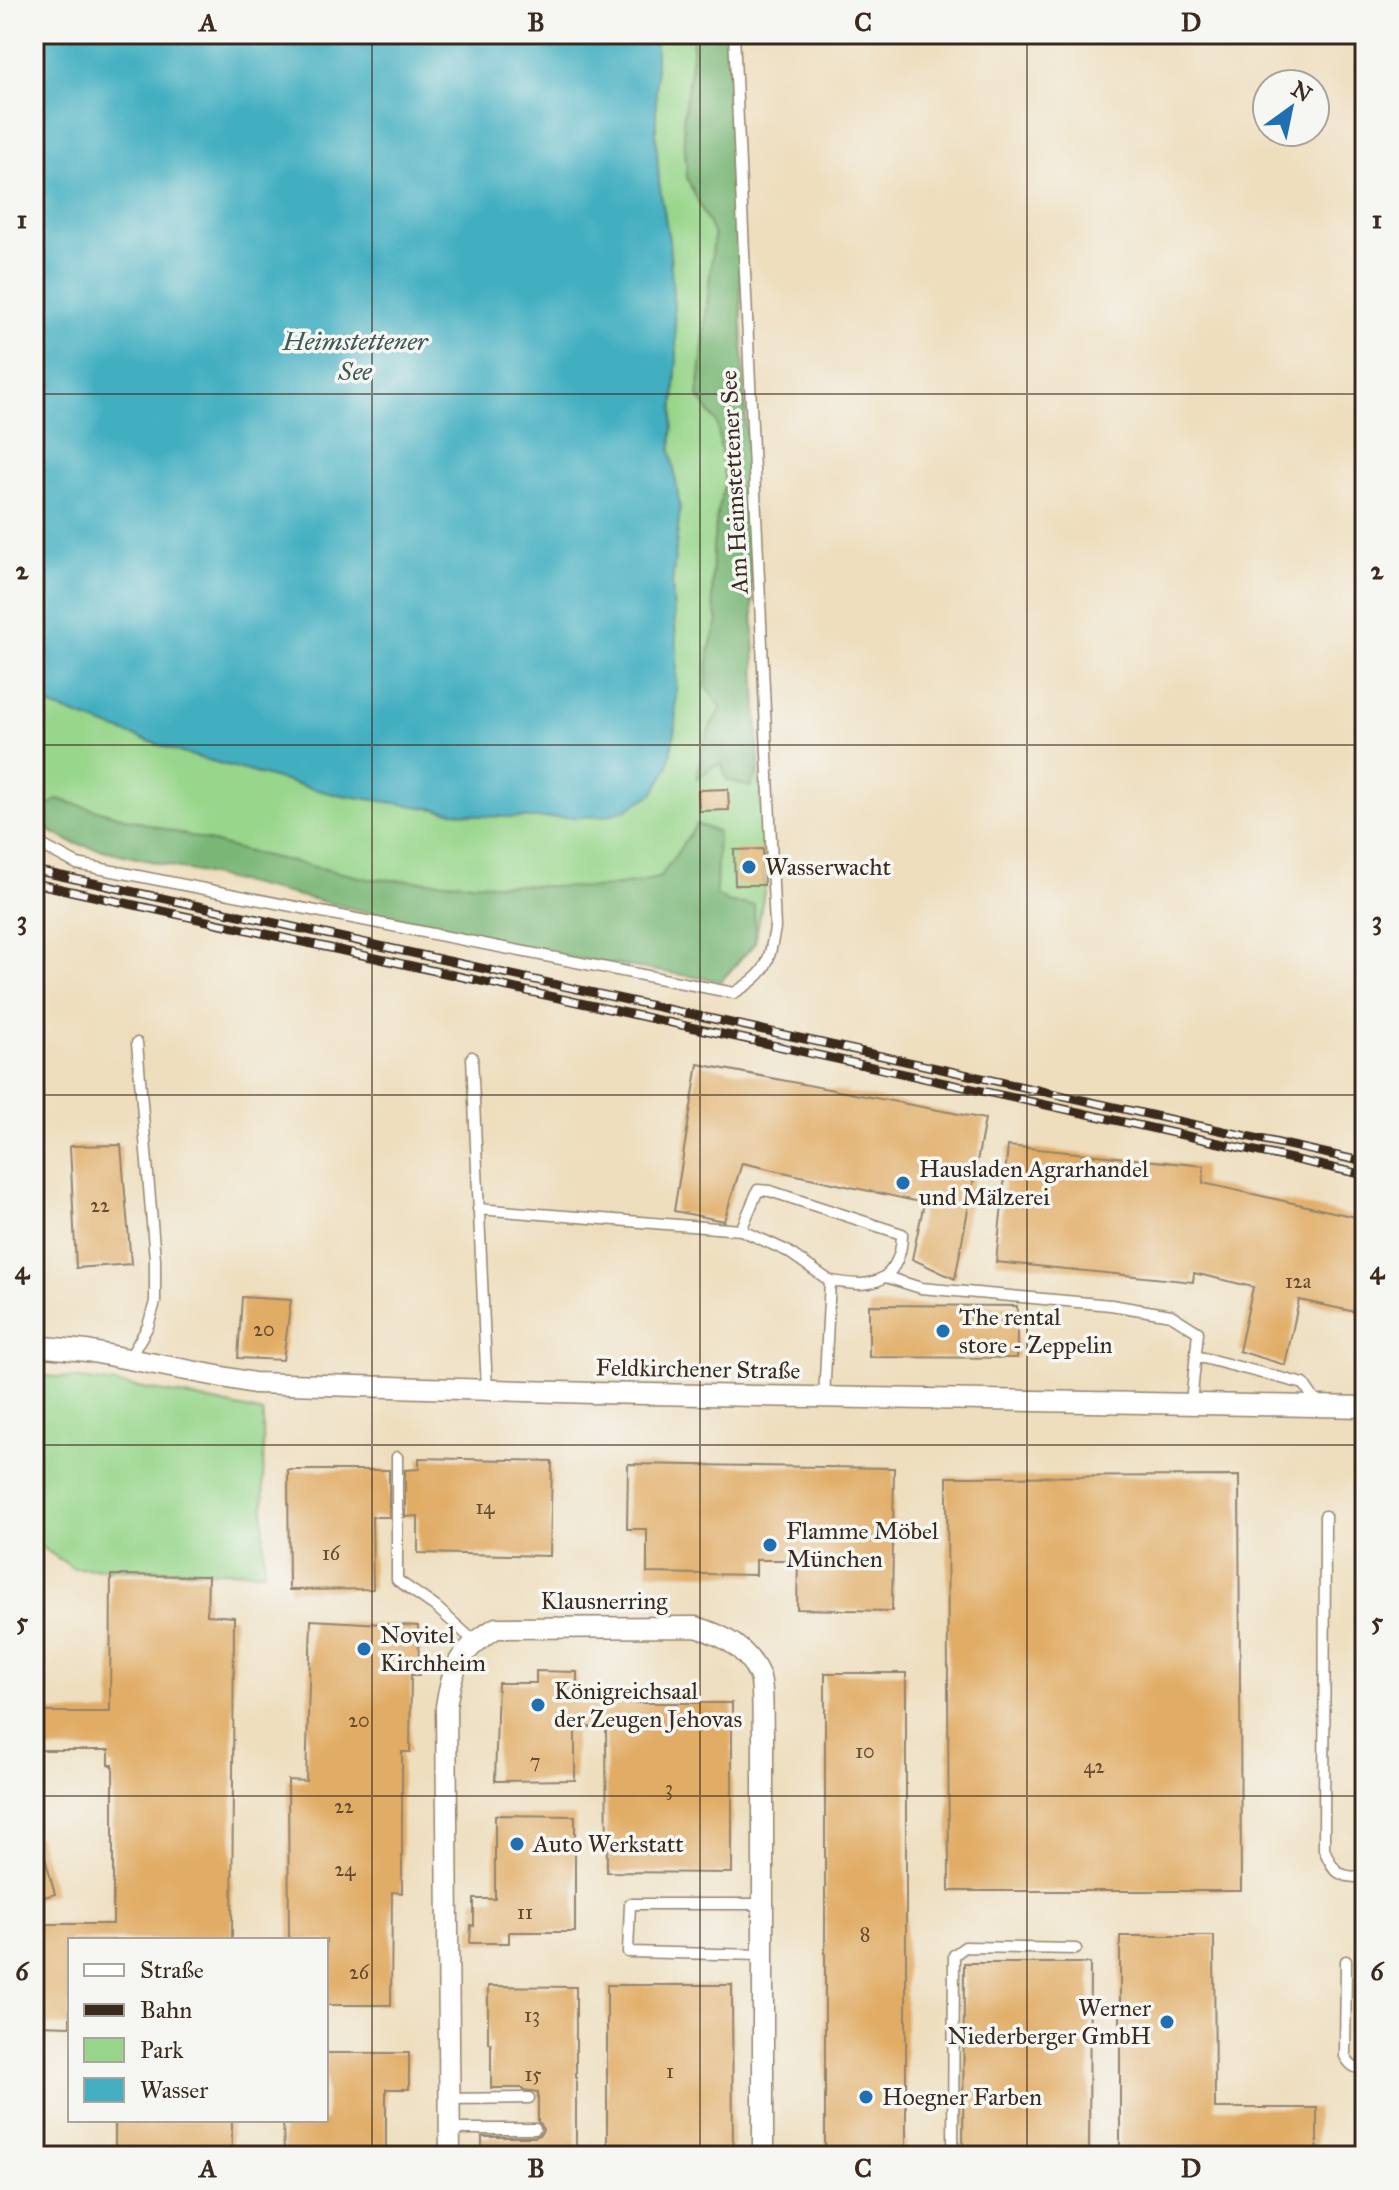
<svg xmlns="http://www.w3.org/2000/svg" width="1399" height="2190" viewBox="0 0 1399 2190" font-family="'IM FELL Great Primer',serif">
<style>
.green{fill:#98d68b;stroke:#6a8054;stroke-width:2}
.forest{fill:#7ab777;stroke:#5a704a;stroke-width:2}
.water{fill:#43afc1;stroke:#3f6c70;stroke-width:2}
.building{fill:#e1ac65}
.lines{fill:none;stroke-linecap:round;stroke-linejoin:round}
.lane-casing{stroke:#94846e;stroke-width:13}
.street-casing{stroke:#94846e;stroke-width:23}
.lane{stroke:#fff;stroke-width:10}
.street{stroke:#fff;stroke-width:20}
.rail-casing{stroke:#3b2a1e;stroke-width:9}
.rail{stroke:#f6f6f2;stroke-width:6;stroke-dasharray:18;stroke-linecap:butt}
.grid{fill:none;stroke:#3b2a1e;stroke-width:2;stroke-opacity:0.55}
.poi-dot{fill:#1f6fb2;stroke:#f6f6f2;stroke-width:3}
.labels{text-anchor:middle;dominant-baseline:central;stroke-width:7;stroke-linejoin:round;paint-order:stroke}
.number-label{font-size:20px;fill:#644a30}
.street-label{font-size:24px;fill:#3b2a1e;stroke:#f6f6f2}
.poi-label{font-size:24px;fill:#3b2a1e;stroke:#f6f6f2;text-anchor:start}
.water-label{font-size:26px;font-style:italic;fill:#3e5957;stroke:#f6f6f2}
.neatline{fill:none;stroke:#3b2a1e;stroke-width:3}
.grid-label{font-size:26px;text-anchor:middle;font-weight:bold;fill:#3b2a1e}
</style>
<rect width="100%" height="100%" fill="#f6f6f2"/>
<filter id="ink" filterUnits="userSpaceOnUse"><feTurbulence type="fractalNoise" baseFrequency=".0125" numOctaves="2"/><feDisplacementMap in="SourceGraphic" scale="16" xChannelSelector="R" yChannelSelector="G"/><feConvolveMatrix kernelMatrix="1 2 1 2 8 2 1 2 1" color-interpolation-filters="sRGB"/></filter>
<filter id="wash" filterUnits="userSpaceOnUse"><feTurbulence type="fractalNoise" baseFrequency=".006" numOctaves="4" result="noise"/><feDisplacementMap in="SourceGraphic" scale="32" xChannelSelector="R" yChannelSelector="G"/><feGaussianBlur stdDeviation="1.8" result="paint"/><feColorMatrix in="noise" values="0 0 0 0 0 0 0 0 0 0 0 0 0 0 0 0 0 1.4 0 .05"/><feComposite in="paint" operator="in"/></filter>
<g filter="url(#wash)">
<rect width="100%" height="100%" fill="#eedebe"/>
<!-- green -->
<path class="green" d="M656,34H731L759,769L765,886L755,943L721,981L73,843L34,823V700L182,753L329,793L482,816L537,818L605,816L675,729L677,653L672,584L680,509L671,451L677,356L669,240L659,183L656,137Z
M34,1375C111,1380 188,1395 263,1413L264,1572L73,1568L40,1546H34Z"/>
<!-- forest -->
<path class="forest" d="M692,34H731L759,769L750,787L727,780L722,764L714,766L697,778C702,748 704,733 722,708L706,687L709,650L718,621L712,599L713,546L717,515L725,482L717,423L698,397L714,235L687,178L683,121L693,48Z
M57,799L248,852L369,879L596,888L640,882L660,877L697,824L718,832L716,895L730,903L754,905L755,943L721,981L543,953L73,843L34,823V805L45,809Z"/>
<!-- water -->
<path class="water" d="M34,34H656V137L659,183L669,240L677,356L671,451L680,509L672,584L677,653L675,729L668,767L654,793L627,809L605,816L537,818L482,816L329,793L182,753L34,700Z"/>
<g id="blocks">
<!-- building -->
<path class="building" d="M728,789L729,810L699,811L698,790Z
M763,849L764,885H735L734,850Z
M698,1064L985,1119L955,1279L912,1259L924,1203L742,1163L724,1221L674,1211Z
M121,1145L131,1264L76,1268L70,1146Z
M1008,1146L1204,1166L1203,1183L1365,1219V1314L1299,1300L1285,1365L1239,1351L1253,1287L1194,1273L1193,1282L996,1262Z
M242,1297L291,1300L283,1360L238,1358Z
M869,1305L1017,1306V1358L869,1357Z
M419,1458L552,1461L550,1556L418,1553V1516L405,1517V1470L419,1469Z
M628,1464L894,1468L892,1611L797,1609L798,1560H756V1575L647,1573V1529H627Z
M288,1470H389V1517H372L373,1589L289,1590Z
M1239,1476L1241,1891H949L947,1477Z
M111,1575L208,1576L207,1615L234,1617L232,1940H70V2026L37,2025V1975H34V1924H113V1765H109V1750H34V1712H110Z
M311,1620L418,1626L419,1675H411L410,1752H402V1893L392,1892L391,2005H326V1940H289L288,1780L306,1781Z
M536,1671L577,1672V1703H732V1873L607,1872L606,1727H575V1780L495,1781L498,1683H536Z
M825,1673H906V2156H825Z
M495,1815L575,1816V1932H509V1943H470L471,1925L474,1926V1899H495Z
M39,1836L55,1894L34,1900V1837Z
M1120,1936H1214L1215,2108H1317V2156H1120Z
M964,1963H1090L1089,2156H963Z
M607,1985H732L733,2156H607Z
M488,1986L576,1987V2156H482V2137H535L540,2135L543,2130L541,2124L538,2122V2092L523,2090V2088H491V2043H488Z
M326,2053H409V2089H386V2156H284L283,2120H326Z
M115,2120H232V2156H115Z"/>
</g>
</g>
<g filter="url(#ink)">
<use href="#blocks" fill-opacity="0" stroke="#94846e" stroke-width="2"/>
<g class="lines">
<defs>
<path id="lane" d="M34,841L77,864L734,993C768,973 768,965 775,928L734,34
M472,1057L487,1391
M478,1209L741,1230
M886,1277L921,1288L1111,1305L1171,1315L1198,1332L1191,1404
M1196,1356L1304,1384L1318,1405
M129,1359L148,1326L155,1302V1259L137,1043
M824,1398L830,1281L787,1251L741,1230L758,1190L770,1191L902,1234C902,1256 893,1279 869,1283C858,1286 842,1282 830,1281
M397,1457V1580L436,1607L475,1642
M1325,1516L1324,1849C1334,1873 1339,1878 1365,1877
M763,1904H630L628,1952L763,1955
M1346,1961L1345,2056C1350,2065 1355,2069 1365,2069
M449,2099L529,2098
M449,2129H535
M953,2156L954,1955L965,1947L1076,1949"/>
<path id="street" d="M34,1346L87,1351L254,1383L593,1393L1365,1407
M34,2146L36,2156
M450,2156L446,1707C452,1665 460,1651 496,1628L696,1627C723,1635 747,1648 759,1675C764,1685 762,1719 763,1732V2156"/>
</defs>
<!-- lane casing -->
<use href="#lane" class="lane-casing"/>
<!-- street casing -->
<use href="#street" class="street-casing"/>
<!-- lane -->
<use href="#lane" class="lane"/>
<!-- street -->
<use href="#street" class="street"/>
<defs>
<path id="rail" d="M34,870L1365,1162
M34,883L1365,1175"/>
</defs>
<!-- rail casing -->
<use href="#rail" class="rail-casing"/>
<!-- rail -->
<use href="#rail" class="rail"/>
</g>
</g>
<!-- grid -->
<path class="grid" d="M372,34V2156M700,34V2156M1027,34V2156M34,394H1365M34,745H1365M34,1095H1365M34,1445H1365M34,1796H1365"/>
<!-- markers -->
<g class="poi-dot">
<circle cx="749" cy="867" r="8"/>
<circle cx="903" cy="1183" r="8"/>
<circle cx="943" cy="1331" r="8"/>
<circle cx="770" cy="1545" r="8"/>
<circle cx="364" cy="1649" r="8"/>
<circle cx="538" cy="1705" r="8"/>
<circle cx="517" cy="1844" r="8"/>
<circle cx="1167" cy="2022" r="8"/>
<circle cx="866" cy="2097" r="8"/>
</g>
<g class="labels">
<!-- number labels -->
<g class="number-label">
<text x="100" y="1205">22</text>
<text x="1298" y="1281">12a</text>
<text x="264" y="1329">20</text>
<text x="485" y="1507">14</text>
<text x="331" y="1553">16</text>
<text x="359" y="1720">20</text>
<text x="865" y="1751">10</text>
<text x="535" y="1761">7</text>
<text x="1094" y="1766">42</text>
<text x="669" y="1788">3</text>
<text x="344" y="1806">22</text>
<text x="345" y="1869">24</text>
<text x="525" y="1912">11</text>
<text x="865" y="1934">8</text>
<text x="359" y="1972">26</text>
<text x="532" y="2015">13</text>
<text x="670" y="2071">1</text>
<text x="533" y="2074">15</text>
</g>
<!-- street labels -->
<g class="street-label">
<text transform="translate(734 482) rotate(-93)">Am Heimstettener See</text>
<text transform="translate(698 1369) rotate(1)">Feldkirchener Straße</text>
<text x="604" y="1601">Klausnerring</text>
</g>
<!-- poi labels -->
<g class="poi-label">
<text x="765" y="867">Wasserwacht</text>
<text x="919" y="1169">Hausladen Agrarhandel<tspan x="919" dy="28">und Mälzerei</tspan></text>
<text x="959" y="1317">The rental<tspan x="959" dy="28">store - Zeppelin</tspan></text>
<text x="786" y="1531">Flamme Möbel<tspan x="786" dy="28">München</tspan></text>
<text x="380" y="1635">Novitel<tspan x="380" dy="28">Kirchheim</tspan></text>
<text x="554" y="1691">Königreichsaal<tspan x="554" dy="28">der Zeugen Jehovas</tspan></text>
<text x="533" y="1844">Auto Werkstatt</text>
<text x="1151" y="2008" text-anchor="end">Werner<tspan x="1151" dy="28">Niederberger GmbH</tspan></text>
<text x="882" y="2097">Hoegner Farben</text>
</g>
<!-- water labels -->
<g class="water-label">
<text x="355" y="341">Heimstettener<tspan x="355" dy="30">See</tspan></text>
</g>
</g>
<!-- margin -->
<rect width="1399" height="2190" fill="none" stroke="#f6f6f2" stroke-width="88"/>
<!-- legend -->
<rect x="68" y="1938" width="260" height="184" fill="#f6f6f2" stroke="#aba49d" stroke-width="2"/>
<rect x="84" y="1964" width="40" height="12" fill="#ffffff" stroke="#aba49d" stroke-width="2"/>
<text x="140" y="1978" font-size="24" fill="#3b2a1e">Straße</text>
<rect x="84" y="2004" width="40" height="12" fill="#3b2a1e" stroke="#aba49d" stroke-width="2"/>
<text x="140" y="2018" font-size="24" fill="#3b2a1e">Bahn</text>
<rect x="84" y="2038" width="40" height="24" fill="#98d68b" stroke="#aba49d" stroke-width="2"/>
<text x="140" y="2058" font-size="24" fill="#3b2a1e">Park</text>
<rect x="84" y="2078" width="40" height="24" fill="#43afc1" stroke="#aba49d" stroke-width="2"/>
<text x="140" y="2098" font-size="24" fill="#3b2a1e">Wasser</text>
<!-- north arrow -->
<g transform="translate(1291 108) rotate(33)"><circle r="38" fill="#f6f6f2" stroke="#aba49d" stroke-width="2"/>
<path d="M0-6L14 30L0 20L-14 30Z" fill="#1f6fb2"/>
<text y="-12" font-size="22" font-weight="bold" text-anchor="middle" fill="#3b2a1e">N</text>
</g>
<rect x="44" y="44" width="1311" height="2102" class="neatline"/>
<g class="grid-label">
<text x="208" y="31">A</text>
<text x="536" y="31">B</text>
<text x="863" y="31">C</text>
<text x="1191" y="31">D</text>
<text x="22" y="228">1</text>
<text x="1377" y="228">1</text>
<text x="22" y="579">2</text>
<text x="1377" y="579">2</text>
<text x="22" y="929">3</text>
<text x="1377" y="929">3</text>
<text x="22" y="1279">4</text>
<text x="1377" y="1279">4</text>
<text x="22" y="1630">5</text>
<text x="1377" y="1630">5</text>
<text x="22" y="1980">6</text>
<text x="1377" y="1980">6</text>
<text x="208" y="2177">A</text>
<text x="536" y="2177">B</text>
<text x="863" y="2177">C</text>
<text x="1191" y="2177">D</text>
</g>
</svg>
